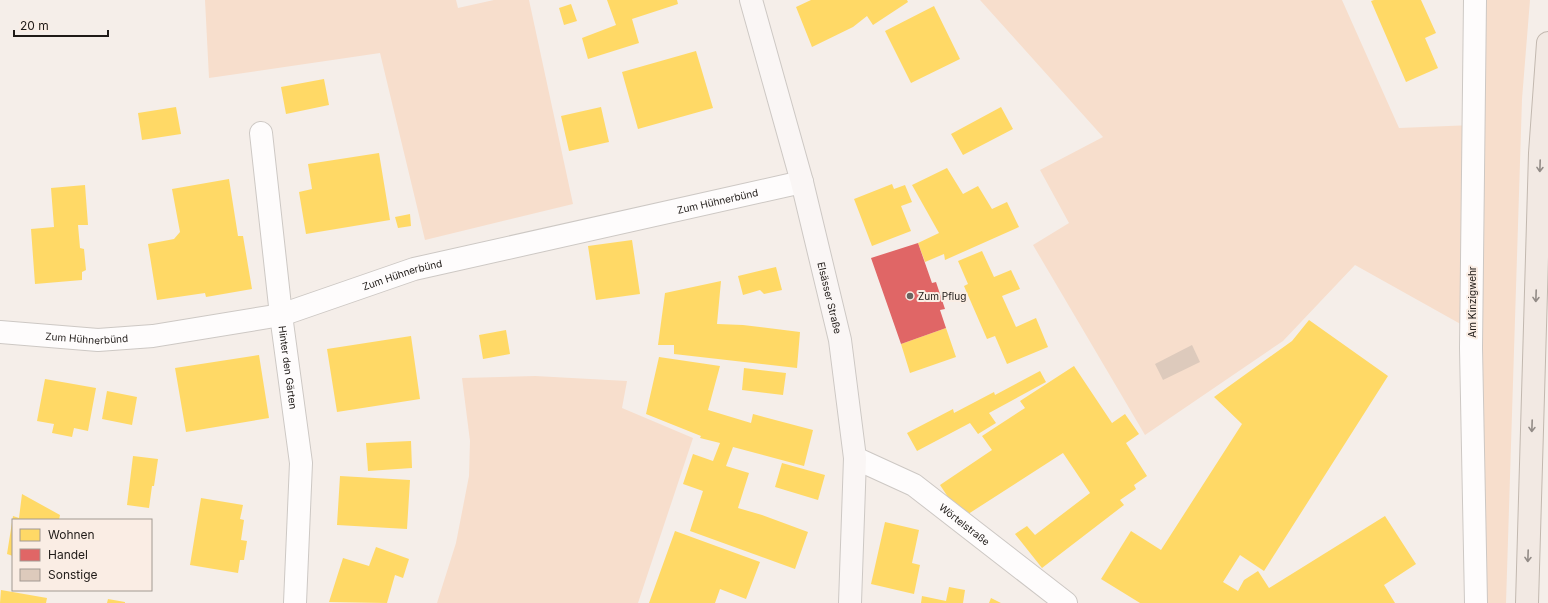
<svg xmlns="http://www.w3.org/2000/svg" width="1548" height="603" viewBox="0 0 1548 603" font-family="Inter,sans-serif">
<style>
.green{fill:#f7decc}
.homes{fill:#ffd966}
.shops{fill:#e06666}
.building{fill:#ddcabc}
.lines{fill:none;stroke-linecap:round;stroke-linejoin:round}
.street-casing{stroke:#cdc8c4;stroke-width:24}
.secondary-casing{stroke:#cdc8c4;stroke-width:24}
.highway-casing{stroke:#c2b8af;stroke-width:24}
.street{stroke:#fefcfc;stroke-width:22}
.secondary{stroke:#faf6f5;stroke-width:22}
.highway{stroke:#f2e9e3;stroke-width:22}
.oneway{stroke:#938c87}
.poi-dot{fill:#6a6460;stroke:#faede4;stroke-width:1.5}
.labels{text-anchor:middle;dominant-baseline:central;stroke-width:4;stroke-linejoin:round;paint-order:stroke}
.street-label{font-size:10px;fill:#1f1a17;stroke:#faede4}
.poi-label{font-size:10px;fill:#1f1a17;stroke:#faede4;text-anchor:start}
</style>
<rect width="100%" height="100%" fill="#f5eee9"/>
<!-- green -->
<path class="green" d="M205,0H456L458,8L494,0H529L573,204L425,240L380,53L209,78Z
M980,0H1342L1399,128L1473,125L1475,0H1530L1522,99L1506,603H1485L1482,336L1355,265L1283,341L1145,435L1033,245L1069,223L1040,170L1103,137Z
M535,376L627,381L622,408L693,438L638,603H437L456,543L469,476L470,441L462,378Z"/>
<!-- homes -->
<path class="homes" d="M607,0H677L678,4L632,19L639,43L588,59L582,38L616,25Z
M811,0H907L908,2L873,25L867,16L853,27L812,47L796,7Z
M1374,0H1421L1436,33L1425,38L1438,68L1406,82L1371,1Z
M571,4L577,21L564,25L559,8Z
M934,6L960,59L911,83L885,31Z
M696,51L713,108L638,129L622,72Z
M324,79L329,105L286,114L281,87Z
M176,107L181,134L142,140L138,113Z
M601,107L609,142L569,151L561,116Z
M1001,107L1013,129L963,155L951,134Z
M379,153L390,220L306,234L299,192L312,189L308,164Z
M947,168L963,194L978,186L992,209L1007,202L1019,227L945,260L944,254L925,262L918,243L939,233L912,185Z
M229,179L238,236H243L252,289L206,297L205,293L157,300L148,244L174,239L180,232L172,189Z
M892,184L894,189L905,185L912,202L901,206L911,231L872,246L854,199Z
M85,185L88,225H78L80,248L84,249L86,270L82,272V280L35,284L31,229L54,227L51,188Z
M410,214L411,226L398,228L395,217Z
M632,240L640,294L596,300L588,246Z
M982,251L994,277L1011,270L1020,289L1002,296L1016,327L1036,318L1048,347L1007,364L995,336L987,339L964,286L968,284L958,261Z
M776,267L782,290L764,294L760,290L743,295L738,276Z
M721,281L717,324L743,325L800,332L797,368L674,354V345H658L665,293Z
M1309,320L1388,376L1264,571L1240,555L1223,582L1238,591L1244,580L1258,571L1269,588L1385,516L1416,564L1384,585L1395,603H1140L1101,579L1131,531L1161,550L1242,424L1214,397L1292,341Z
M946,328L956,357L910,373L901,344Z
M506,330L510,354L483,359L479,335Z
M411,336L420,399L337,412L327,349Z
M259,355L269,418L186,432L175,368Z
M659,357L720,366L708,410L751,423L753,414L813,430L804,466L733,447L726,466L749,473L738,508L762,515L808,532L795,569L690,531L703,491L683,484L693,454L713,461L720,443L700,438L701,436L646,414Z
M1074,366L1112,423L1125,414L1139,434L1126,443L1147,476L1134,485L1136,489L1120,500L1124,505L1042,568L1015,534L1027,526L1035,535L1090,493L1063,453L962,518L940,485L992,450L982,436L1025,408L1020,401Z
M744,368L786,373L783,395L742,390Z
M1040,371L1046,382L989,413L996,423L978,434L970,423L917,451L907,433L953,409L954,413L994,392L995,395Z
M45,379L96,388L88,431L74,428L72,437L52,433L54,424L37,421Z
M107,391L137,397L132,425L102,419Z
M411,441L412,468L368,471L366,443Z
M133,456L158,459L154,486H152L149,508L127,505Z
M782,463L825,475L818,500L775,487Z
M340,476L410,480L407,529L337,525Z
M22,494L60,515L59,520H13V556L7,554L13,516L19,518Z
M201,498L243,505L240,519L244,520L241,540L247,541L244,560H240L238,573L190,565Z
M885,522L919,530L912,563L920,565L914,594L871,584Z
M675,531L760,562L746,599L720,589L715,603H649Z
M376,547L409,559L403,578L395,575L387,603L329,602L343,558L369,566Z
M949,587L965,590L963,603H921L922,596L946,601Z
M1,590L47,598L46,603H0Z
M991,598L1001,603H989Z
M108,599L125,602V603H107Z"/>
<!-- shops -->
<path class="shops" d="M918,243L932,283L936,282L945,309L940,310L946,328L901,344L871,258Z"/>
<!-- building -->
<path class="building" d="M1192,345L1200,362L1163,380L1155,364Z"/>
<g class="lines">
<defs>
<g id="street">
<path d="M1475,0L1471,348L1476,603"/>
<path id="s1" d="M261,133L281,315L301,463L295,603"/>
<path id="s2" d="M0,332L98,340L153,336L281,315L414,269L802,182"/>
<path id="s3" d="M855,458L914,485L1066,603"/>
</g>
<g id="secondary">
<path id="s4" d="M751,0L802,182L840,340L855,458L850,603"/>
</g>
<path id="highway" d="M1527,603L1540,153L1548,43"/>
</defs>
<!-- street casing -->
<use href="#street" class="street-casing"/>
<!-- secondary casing -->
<use href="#secondary" class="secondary-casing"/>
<!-- highway casing -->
<use href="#highway" class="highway-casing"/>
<!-- street -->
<use href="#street" class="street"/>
<!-- secondary -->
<use href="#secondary" class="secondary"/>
<!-- highway -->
<use href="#highway" class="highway"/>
</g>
<!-- one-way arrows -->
<defs><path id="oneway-shaft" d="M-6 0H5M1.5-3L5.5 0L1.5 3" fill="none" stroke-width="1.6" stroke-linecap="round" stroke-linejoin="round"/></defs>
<g class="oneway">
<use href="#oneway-shaft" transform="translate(1540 166) rotate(92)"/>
<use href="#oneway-shaft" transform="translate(1536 296) rotate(92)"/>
<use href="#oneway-shaft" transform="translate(1532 426) rotate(92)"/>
<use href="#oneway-shaft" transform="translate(1528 556) rotate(92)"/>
</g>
<!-- markers -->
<circle class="poi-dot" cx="910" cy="296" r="4"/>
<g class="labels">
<!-- street labels -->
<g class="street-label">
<text stroke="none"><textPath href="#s2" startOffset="735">Zum Hühnerbünd</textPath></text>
<text stroke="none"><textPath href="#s2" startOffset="411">Zum Hühnerbünd</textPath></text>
<text stroke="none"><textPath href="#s4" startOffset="308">Elsässer Straße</textPath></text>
<text transform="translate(1472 302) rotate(-90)">Am Kinzigwehr</text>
<text stroke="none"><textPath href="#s2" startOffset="87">Zum Hühnerbünd</textPath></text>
<text stroke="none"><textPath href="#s1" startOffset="236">Hinter den Gärten</textPath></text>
<text stroke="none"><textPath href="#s3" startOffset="129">Wörtelstraße</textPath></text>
</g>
<!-- poi labels -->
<g class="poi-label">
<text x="918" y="296">Zum Pflug</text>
</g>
</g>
<!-- legend -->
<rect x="12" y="519" width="140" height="72" fill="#faede4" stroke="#a29992"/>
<rect x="20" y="529" width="20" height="12" fill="#ffd966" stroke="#a29992"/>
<text x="48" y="539" font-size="12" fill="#1f1a17">Wohnen</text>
<rect x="20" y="549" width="20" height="12" fill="#e06666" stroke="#a29992"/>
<text x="48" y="559" font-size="12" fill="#1f1a17">Handel</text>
<rect x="20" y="569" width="20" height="12" fill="#ddcabc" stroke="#a29992"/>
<text x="48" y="579" font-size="12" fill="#1f1a17">Sonstige</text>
<!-- scale -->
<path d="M14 30v6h94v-6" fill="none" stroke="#1f1a17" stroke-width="2"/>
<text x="20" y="30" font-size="12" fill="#1f1a17" stroke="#faede4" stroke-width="3" paint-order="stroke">20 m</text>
</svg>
